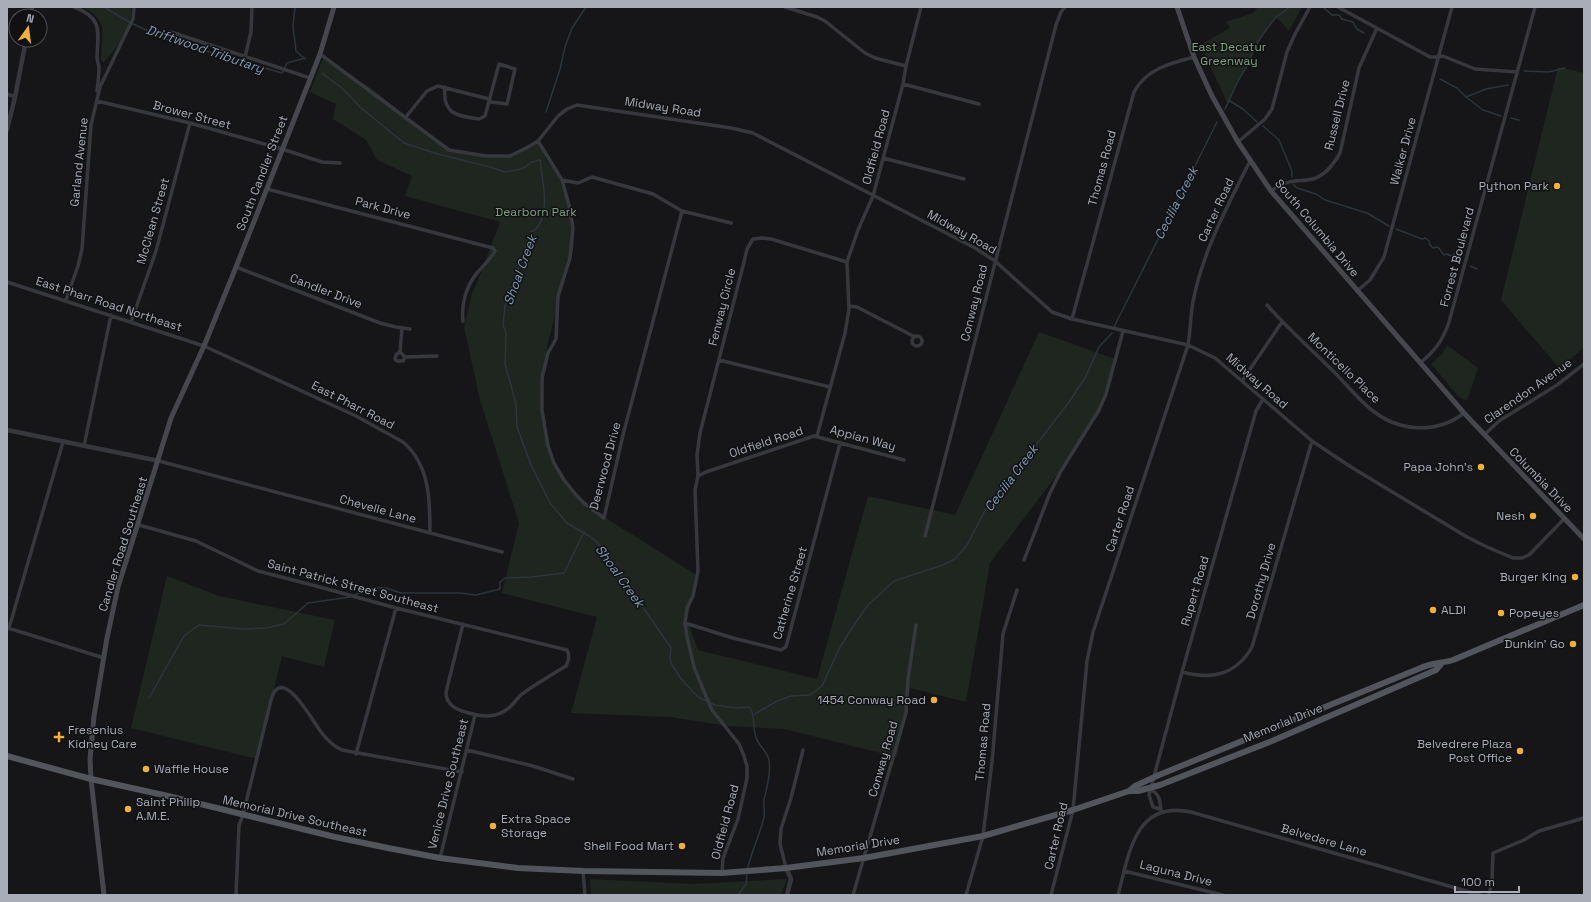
<svg xmlns="http://www.w3.org/2000/svg" width="1591" height="902" viewBox="0 0 1591 902" font-family="'Space Grotesk',sans-serif">
<style>
.green{fill:#1e261f}
.lines{fill:none;stroke-linecap:round;stroke-linejoin:round}
.stream{stroke:#2c353c;stroke-width:1.5}
.minor{stroke:#37383d;stroke-width:3.5}
.tertiary{stroke:#37383d;stroke-width:4.5}
.secondary{stroke:#45474d;stroke-width:5}
.primary{stroke:#53555c;stroke-width:6}
.poi-dot{fill:#f2b134;stroke:#111113;stroke-width:1.5}
.labels{text-anchor:middle;dominant-baseline:central;stroke-width:3;stroke-linejoin:round;paint-order:stroke}
.park-label{font-size:12px;fill:#7fa381;stroke:#111113}
.street-label{font-size:12px;fill:#a8adb8;stroke:#111113}
.poi-label{font-size:12px;fill:#a8adb8;stroke:#111113;text-anchor:end}
.water-label{font-size:13px;font-style:italic;fill:#7f9bb3;stroke:#111113}
</style>
<rect width="100%" height="100%" fill="#161618"/>
<!-- green -->
<path class="green" d="M83,7H131C133,27 117,48 104,62L101,61C100,36 112,23 83,7Z
M1258,7H1302L1289,31L1276,17L1271,22L1253,50L1250,61L1239,79L1228,104L1200,45L1230,28L1226,22L1253,13Z
M323,58L375,91L414,123L451,149L482,157L511,156L540,142L546,160L555,170L571,206L574,246L547,346L541,409L553,461L578,496L609,520L698,576L687,620L698,650L817,679L868,496L955,515L1039,332L1115,359L1101,407L1073,454L990,563L966,702L910,688L897,757L784,729L727,726L671,717L571,713L597,617L502,593L519,523L480,400L464,327L472,293L477,283L500,222L405,196L412,176L377,160L366,140L333,119L336,104L310,92Z
M1558,67L1584,73V347L1560,369L1501,300Z
M1447,345L1478,368L1467,401L1459,397L1431,364L1443,353Z
M167,576L219,596L335,620L324,667L282,656L257,759L131,728Z
M590,879L693,884L787,879L781,895H591Z"/>
<g class="lines">
<!-- stream -->
<path class="stream" d="M104,7L131,23L168,40L282,73L287,63L305,58
M295,7L293,26L296,51L305,59
M1323,7L1332,15H1339L1342,19L1353,22L1357,29L1364,33
M1524,71L1549,72L1565,68
M322,73L342,88L360,107L404,143L438,154L490,167L505,172L522,169L532,162L540,160C542,178 550,210 538,226C537,229 533,231 531,232L505,306L503,325L506,333L505,364L516,404L517,427L531,465L550,503L567,523L589,536L597,542L608,556L671,648L670,659L672,665L682,680L698,697L715,705L736,708L750,707C756,719 752,726 756,737C758,746 767,750 769,760C771,773 767,787 764,800C763,807 766,813 763,821C759,836 752,851 748,867
M1440,79L1457,88L1466,97L1486,89L1508,85
M1466,97L1483,110L1501,116
M1230,101L1243,109L1257,122
M1225,109L1239,79L1250,61L1253,50L1263,34L1276,17L1290,7
M546,112L560,69L565,47L572,28L586,7
M1511,118L1519,120
M1263,126L1279,140L1292,171V177
M1293,184L1297,188L1316,194L1325,200L1367,213L1389,226
M1396,229L1422,239L1425,238L1429,241L1430,245L1433,248L1438,247L1444,255L1447,254L1451,256L1454,254L1460,261
M1470,266L1477,269
M1114,327L1217,122
M355,595L371,588H386L401,593H459L476,595L500,589V582L505,578L531,577L564,573L584,532
M149,698L184,636L199,625L243,629L266,628L284,624L308,603L350,597
M755,714L777,701L791,696L810,695L822,686L840,647L856,622L868,605L894,581L943,565L955,559L967,545L988,505L1001,491L1069,402L1085,378L1099,347L1112,333
M738,895L746,884L747,874"/>
<!-- minor -->
<path class="minor" d="M74,7C103,18 98,31 97,57C97,60 98,63 99,67C99,75 98,83 97,91
M785,7L817,17L825,21L865,53L875,58L906,66
M1338,7L1430,57H1438L1443,56L1475,69L1517,72
M171,32L310,78
M320,54L449,150L486,156H510L528,147L538,141L558,116L567,109L577,105L731,128L753,133L975,248L995,261L1052,312L1072,319L1188,345L1215,358L1312,441L1351,467L1467,537L1487,547L1513,558H1522L1529,555L1564,519
M245,57L251,32L252,7
M903,84L979,104
M7,94L15,97
M97,101L190,123L282,149L322,162L340,163
M405,118L427,91L438,86L489,99L491,102L507,104L515,69L499,64L485,116L479,119C457,116 442,114 445,87
M538,141L562,180L569,205L573,228L570,258L558,296L556,339L548,353L542,378V410L548,446L554,463L564,480L577,496L585,504L604,518L623,435L682,211
M1238,142L1265,119L1272,109L1287,52L1295,34L1310,7
M883,158L964,179
M562,180L578,183L592,177L653,194L682,211L731,223
M267,189L493,248L495,251C490,260 483,266 477,273C466,286 461,305 463,321
M1271,191C1278,186 1286,182 1294,181C1298,180 1303,181 1307,180C1323,179 1333,165 1340,153L1359,68L1377,28
M236,267L380,323L396,327L410,329
M7,282L204,346L356,416L403,442C430,465 430,501 430,533
M1357,291L1370,280L1384,257L1452,7
M66,300L78,266L82,249L91,125L100,87L130,25L133,19L134,7
M1267,305C1287,328 1309,347 1330,368C1345,382 1357,399 1373,411C1400,432 1437,434 1464,413
M849,306L857,307L915,337
M1072,319L1134,92C1146,69 1171,63 1194,57
M131,322L156,251L190,123
M402,328L400,352L405,357L437,356
M912 341a5 5 0 1 1 10 0a5 5 0 1 1-10 0Z
M400,352L396,355L395,359L397,361H403L405,357
M719,360L830,387
M1420,363C1435,351 1443,340 1449,322L1535,7
M1242,381L1282,322
M1484,435L1499,421L1557,385L1584,364
M817,436L845,333L849,309L847,262L858,230L873,196L903,84L906,66L921,7
M84,446L111,315
M159,461L502,552
M698,476L706,472L814,436L904,460
M139,525L196,541L258,571L316,586L396,608L567,650C570,656 569,659 566,666C551,675 536,684 522,694C518,697 515,702 511,706C496,720 481,717 462,711C453,708 446,702 446,692L463,624
M925,536L1056,25L1061,12L1065,7
M1024,560L1050,493L1061,471L1099,410L1106,394L1123,331
M685,623L733,638L781,650L786,647L840,443
M8,628L104,658
M9,628L63,442
M1182,672C1212,680 1236,675 1252,647L1312,441
M467,750L533,766L573,779
M356,754L396,608
M1151,790C1160,794 1160,802 1161,810
M1160,809L1153,807L1149,795L1182,672L1256,411L1263,399
M440,858L475,715
M786,868L780,844L781,829L791,798L803,750
M583,871L585,895
M1124,871L1223,895
M722,873L723,858L738,819L747,778V766L744,756L739,744L712,710L705,694L694,667L687,637L685,623L687,608L693,596L698,571L695,490L698,476L697,455L700,433L743,266L747,249L753,239L762,238L771,239L847,262
M236,895L239,825L243,815L271,700C272,697 273,693 275,691C288,674 315,725 321,732C327,740 333,746 342,750L462,772
M853,895L906,713L908,679L916,625
M966,895L983,836L992,762L1003,634L1017,590
M1051,895L1073,810L1087,661L1093,632L1188,345C1191,329 1190,313 1194,297C1204,249 1228,205 1250,161
M1118,895C1129,855 1134,800 1191,812L1480,895
M1489,895L1492,881L1493,853L1524,840L1539,831L1584,818"/>
<!-- tertiary -->
<path class="tertiary" d="M30,16L32,7
M7,130L15,97L26,40
M7,430L159,461
M786,868L791,879L787,895"/>
<!-- secondary -->
<path class="secondary" d="M1177,7L1194,57L1212,96L1238,142L1271,191L1464,413L1584,539
M104,895L91,779L90,759L94,716L107,638L118,587L171,418L204,346L236,267L320,54L334,7"/>
<!-- primary -->
<path class="primary" d="M7,756L91,779L168,796L335,837L388,848L440,858L518,868L583,871L722,873L786,868L864,858L983,836L1073,810L1129,791H1138L1160,785L1272,741L1429,673L1436,670L1441,664
M1129,791L1135,786L1159,775L1423,667C1433,663 1443,663 1453,660L1584,605"/>
</g>
<!-- markers -->
<g class="poi-dot">
<circle cx="1557" cy="186" r="4"/>
<circle cx="1481" cy="467" r="4"/>
<circle cx="1533" cy="516" r="4"/>
<circle cx="1575" cy="577" r="4"/>
<circle cx="1433" cy="610" r="4"/>
<circle cx="1501" cy="613" r="4"/>
<circle cx="1573" cy="644" r="4"/>
<circle cx="934" cy="700" r="4"/>
<path d="M57 731h4v4h4v4h-4v4h-4v-4h-4v-4h4z"/>
<circle cx="1520" cy="751" r="4"/>
<circle cx="146" cy="769" r="4"/>
<circle cx="128" cy="809" r="4"/>
<circle cx="493" cy="826" r="4"/>
<circle cx="682" cy="846" r="4"/>
</g>
<g class="labels">
<!-- park labels -->
<g class="park-label">
<text x="1229" y="47">East Decatur<tspan x="1229" dy="14">Greenway</tspan></text>
<text x="536" y="212">Dearborn Park</text>
</g>
<!-- street labels -->
<g class="street-label">
<text transform="translate(663 107) rotate(9)">Midway Road</text>
<text transform="translate(192 115) rotate(15)">Brower Street</text>
<text transform="translate(1337 115) rotate(-76)">Russell Drive</text>
<text transform="translate(876 147) rotate(-75)">Oldfield Road</text>
<text transform="translate(1403 151) rotate(-75)">Walker Drive</text>
<text transform="translate(79 162) rotate(-84)">Garland Avenue</text>
<text transform="translate(1102 168) rotate(-75)">Thomas Road</text>
<text transform="translate(262 173) rotate(-69)">South Candler Street</text>
<text transform="translate(383 208) rotate(15)">Park Drive</text>
<text transform="translate(1216 210) rotate(-65)">Carter Road</text>
<text transform="translate(153 221) rotate(-74)">McClean Street</text>
<text transform="translate(1317 228) rotate(50)">South Columbia Drive</text>
<text transform="translate(962 232) rotate(29)">Midway Road</text>
<text transform="translate(1457 257) rotate(-75)">Forrest Boulevard</text>
<text transform="translate(326 291) rotate(21)">Candler Drive</text>
<text transform="translate(974 303) rotate(-76)">Conway Road</text>
<text transform="translate(109 304) rotate(18)">East Pharr Road Northeast</text>
<text transform="translate(722 307) rotate(-76)">Fenway Circle</text>
<text transform="translate(1344 368) rotate(44)">Monticello Place</text>
<text transform="translate(1257 381) rotate(41)">Midway Road</text>
<text transform="translate(1528 391) rotate(-35)">Clarendon Avenue</text>
<text transform="translate(353 405) rotate(27)">East Pharr Road</text>
<text transform="translate(863 438) rotate(15)">Appian Way</text>
<text transform="translate(766 442) rotate(-18)">Oldfield Road</text>
<text transform="translate(605 466) rotate(-75)">Deerwood Drive</text>
<text transform="translate(1541 480) rotate(46)">Columbia Drive</text>
<text transform="translate(378 509) rotate(15)">Chevelle Lane</text>
<text transform="translate(1120 519) rotate(-72)">Carter Road</text>
<text transform="translate(123 544) rotate(-73)">Candler Road Southeast</text>
<text transform="translate(1261 581) rotate(-74)">Dorothy Drive</text>
<text transform="translate(353 586) rotate(15)">Saint Patrick Street Southeast</text>
<text transform="translate(1195 591) rotate(-74)">Rupert Road</text>
<text transform="translate(790 593) rotate(-74)">Catherine Street</text>
<text transform="translate(1283 723) rotate(-22)">Memorial Drive</text>
<text transform="translate(983 742) rotate(-85)">Thomas Road</text>
<text transform="translate(883 759) rotate(-74)">Conway Road</text>
<text transform="translate(448 784) rotate(-76)">Venice Drive Southeast</text>
<text transform="translate(295 816) rotate(13)">Memorial Drive Southeast</text>
<text transform="translate(725 822) rotate(-75)">Oldfield Road</text>
<text transform="translate(1056 836) rotate(-77)">Carter Road</text>
<text transform="translate(1324 840) rotate(16)">Belvedere Lane</text>
<text transform="translate(858 846) rotate(-9)">Memorial Drive</text>
<text transform="translate(1176 873) rotate(14)">Laguna Drive</text>
</g>
<!-- poi labels -->
<g class="poi-label">
<text x="1549" y="186">Python Park</text>
<text x="1473" y="467">Papa John's</text>
<text x="1525" y="516">Nesh</text>
<text x="1567" y="577">Burger King</text>
<text x="1441" y="610" text-anchor="start">ALDI</text>
<text x="1509" y="613" text-anchor="start">Popeyes</text>
<text x="1565" y="644">Dunkin' Go</text>
<text x="926" y="700">1454 Conway Road</text>
<text x="68" y="730" text-anchor="start">Fresenius<tspan x="68" dy="14">Kidney Care</tspan></text>
<text x="1512" y="744">Belvedrere Plaza<tspan x="1512" dy="14">Post Office</tspan></text>
<text x="154" y="769" text-anchor="start">Waffle House</text>
<text x="136" y="802" text-anchor="start">Saint Philip<tspan x="136" dy="14">A.M.E.</tspan></text>
<text x="501" y="819" text-anchor="start">Extra Space<tspan x="501" dy="14">Storage</tspan></text>
<text x="674" y="846">Shell Food Mart</text>
</g>
<!-- water labels -->
<g class="water-label">
<text transform="translate(205 49) rotate(19)">Driftwood Tributary</text>
<text transform="translate(1176 203) rotate(-63)">Cecilia Creek</text>
<text transform="translate(520 270) rotate(-70)">Shoal Creek</text>
<text transform="translate(1011 478) rotate(-53)">Cecilia Creek</text>
<text transform="translate(620 576) rotate(54)">Shoal Creek</text>
</g>
</g>
<!-- border -->
<rect width="1591" height="902" fill="none" stroke="#a8adb8" stroke-width="16"/>
<!-- north arrow -->
<g transform="translate(28 28) rotate(14)"><circle r="19" fill="#111113" stroke="#4d4f55"/>
<path d="M0-3L7 15L0 10L-7 15Z" fill="#f2b134"/>
<text y="-6" font-size="11" font-weight="bold" text-anchor="middle" fill="#a8adb8">N</text>
</g>
<!-- scale -->
<path d="M1455 886v6h64v-6" fill="none" stroke="#a8adb8" stroke-width="2"/>
<text x="1461" y="886" font-size="12" fill="#a8adb8" stroke="#111113" stroke-width="3" paint-order="stroke">100 m</text>
</svg>
